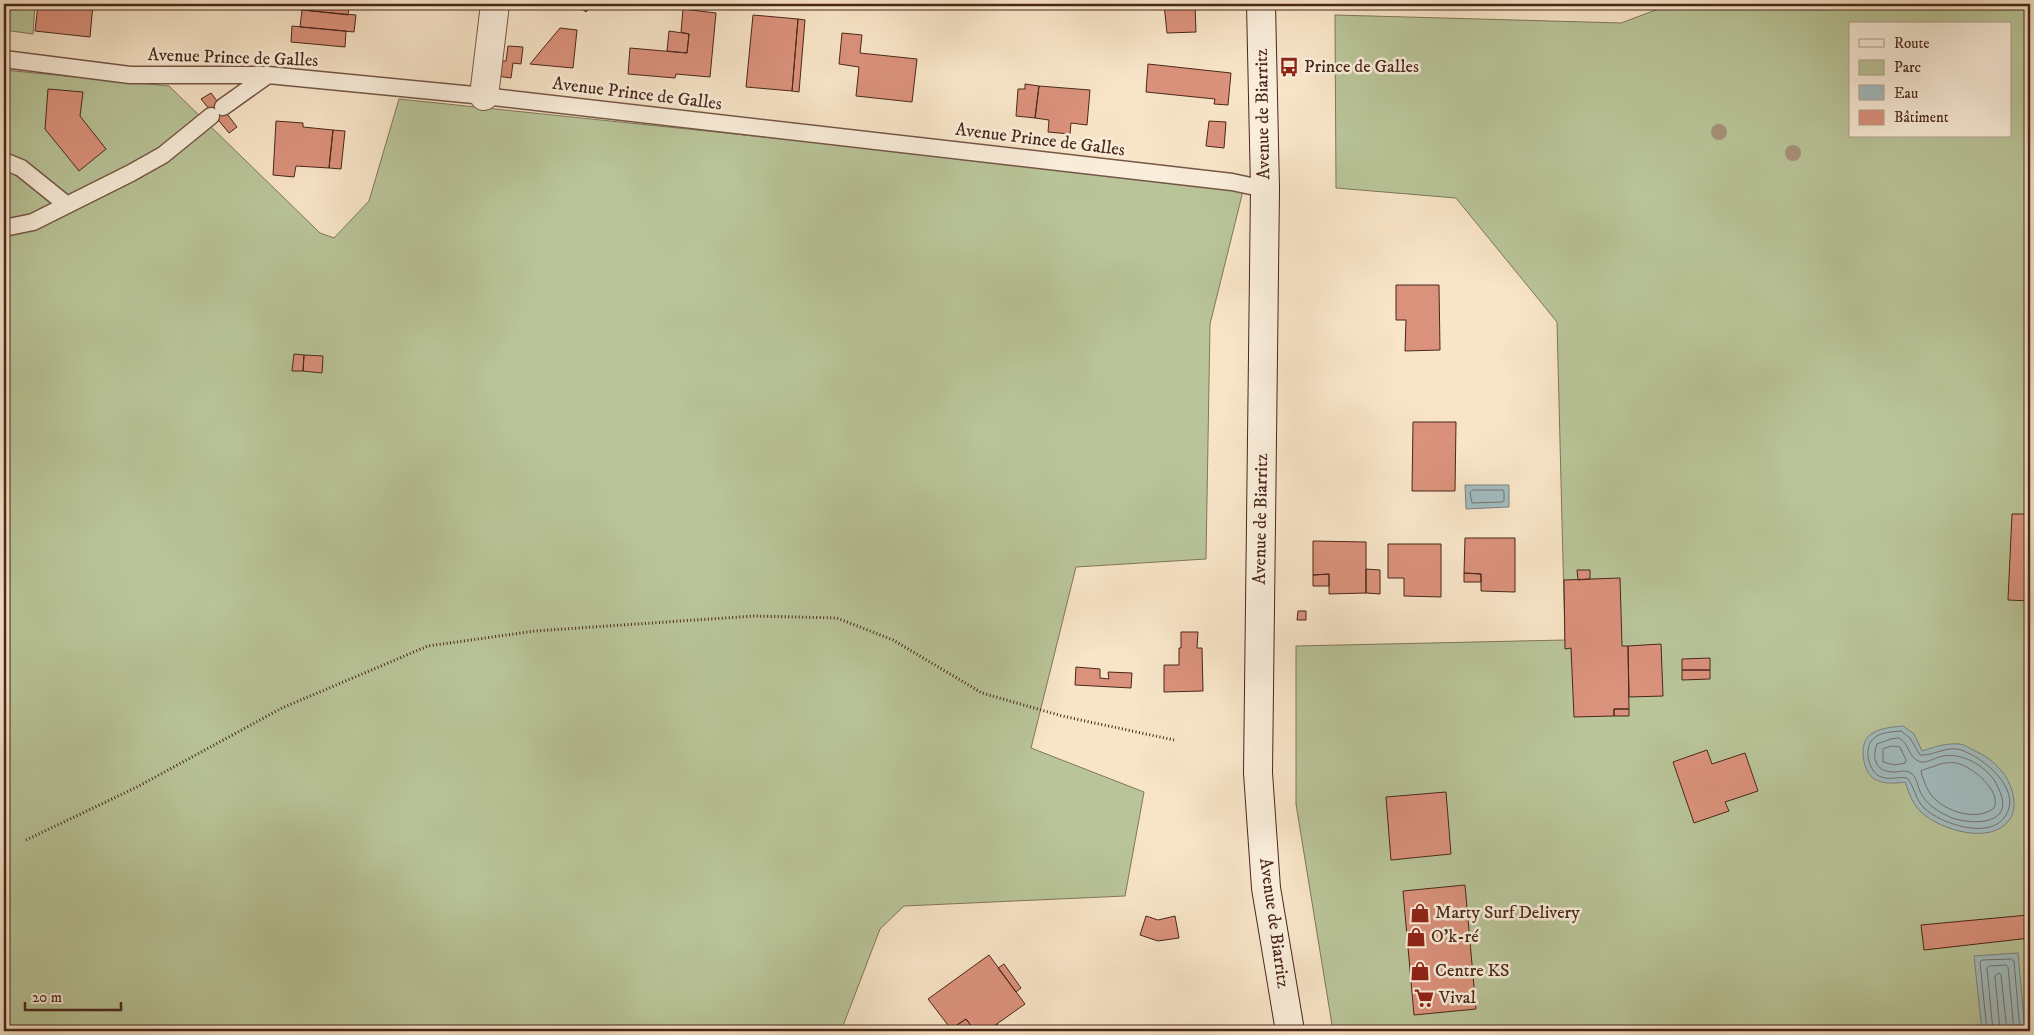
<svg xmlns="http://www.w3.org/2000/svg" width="2034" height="1035" viewBox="0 0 2034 1035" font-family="'IM FELL DW Pica',serif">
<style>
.green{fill:#b9c599;stroke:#81765a;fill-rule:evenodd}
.water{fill:#a2bdc0;stroke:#7e817e}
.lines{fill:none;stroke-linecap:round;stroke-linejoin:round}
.shore{stroke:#76726d;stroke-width:1}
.building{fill:#db927c;stroke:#49271a}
.lane-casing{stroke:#755646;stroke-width:19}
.street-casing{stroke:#755646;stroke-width:30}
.secondary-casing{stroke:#49271a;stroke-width:30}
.path{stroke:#49271a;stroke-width:3;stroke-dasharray:1 2.5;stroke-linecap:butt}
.lane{stroke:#faeedb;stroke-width:16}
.street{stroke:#faeedb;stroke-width:28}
.secondary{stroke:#faeedb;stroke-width:28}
.tree{fill:#a7927a}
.labels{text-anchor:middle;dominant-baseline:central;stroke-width:5;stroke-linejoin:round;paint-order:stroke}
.street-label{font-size:18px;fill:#49271a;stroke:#faeedb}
.poi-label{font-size:18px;fill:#49271a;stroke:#faeedb;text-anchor:start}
</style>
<rect width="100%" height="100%" fill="#f8e5c8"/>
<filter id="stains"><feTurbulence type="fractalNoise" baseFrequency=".004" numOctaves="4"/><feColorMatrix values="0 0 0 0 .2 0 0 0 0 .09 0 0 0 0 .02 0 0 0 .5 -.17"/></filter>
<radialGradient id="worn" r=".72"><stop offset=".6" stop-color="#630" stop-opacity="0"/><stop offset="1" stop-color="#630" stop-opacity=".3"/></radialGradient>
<!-- green -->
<path class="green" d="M4,4H35L33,34L4,30Z
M1672,4H2030V1031H1333L1296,804V646L1565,640L1557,322L1456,198L1336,188L1335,15L1621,23ZM1850,24H2010V136H1850Z
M4,70L169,86L320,233L334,238L369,201L399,99L1244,187L1210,324L1206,559L1076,567L1031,748L1144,792L1125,896L904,906L880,929L841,1031H4Z"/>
<!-- water -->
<path class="water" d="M1465,485H1509V507L1466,509Z
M1903,726L1914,734L1922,751C1934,747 1946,743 1959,744C1964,744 1969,748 1973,750C1982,754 1991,759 1998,767C2010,778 2020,804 2010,819C1992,846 1940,830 1921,812C1912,803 1909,793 1905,782C1879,786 1864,780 1863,752C1863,747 1865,738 1870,735C1879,728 1892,727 1903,726Z
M2018,953L2025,1031H1982L1974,956Z"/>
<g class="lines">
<!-- shore -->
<path class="shore" d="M1473,490H1503L1504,492V501L1502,502L1472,503L1470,493Z
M1901,731L1910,738L1920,755C1934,756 1947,745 1961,750C1983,757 2022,789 2006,815C1991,841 1941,824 1924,808C1915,799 1915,787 1907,778C1898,776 1888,781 1879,776C1868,770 1863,747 1874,738C1881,732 1892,732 1901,731Z
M1899,738C1909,743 1908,756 1918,761C1926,765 1935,757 1943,756C1960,753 1980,763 1991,776C1995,780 1998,787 2000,792C2014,825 1973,825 1952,818C1941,813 1928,806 1922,795C1917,788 1918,776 1909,772C1904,770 1899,772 1894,772C1877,772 1871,760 1877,744L1891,739Z
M1892,746L1900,747L1906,760L1905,763L1895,765L1883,762V749Z
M1944,763C1948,763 1953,762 1956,763C1972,766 2002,791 1994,808C1976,823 1938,810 1928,790C1925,784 1922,777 1921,771Z
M1987,1031L1980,962L1982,960L2011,959L2014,961L2020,1031
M1993,1031L1987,968L1989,966L2006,965L2008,967L2014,1031
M2000,1031L1995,976L1999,973L2001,975L2007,1031"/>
</g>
<!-- building -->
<path class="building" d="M38,4H93L90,37L35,31Z
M295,4H349L348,15L294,9Z
M580,4H593L586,12L578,6Z
M1164,4H1195L1196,32L1167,33Z
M683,9L716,13L710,77L676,74L675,78L628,74L630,48L687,53L689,34L681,32Z
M302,10L356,15L354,32L300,27Z
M753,15L798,19L792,91L746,87Z
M798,19L805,20L799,92L792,91Z
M292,26L346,31L345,47L291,42Z
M560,28L577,30L573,68L530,64Z
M669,31L689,34L687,53L667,51Z
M842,33L862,35L860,53L917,59L912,102L856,96L859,67L839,64Z
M508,46L523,47L521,64L513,63L511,78L497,76L499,61H506Z
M1148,64L1231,73L1228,105L1214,104L1215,99L1146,92Z
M1025,84L1039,86L1035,118L1016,116L1018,89H1025Z
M1039,86L1090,90L1087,125L1071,123L1070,134L1048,132L1049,120L1035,118Z
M48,89L83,92L80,116L106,149L79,171L45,129Z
M211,93L237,127L229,133L201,99Z
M276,121L303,123V127L333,130L329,168L296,166L294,177L273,175Z
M1209,121L1226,122L1224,148L1206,146Z
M333,130L345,131L341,169L329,168Z
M1396,285H1439L1440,350L1405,351L1406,320H1396Z
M294,354L304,355L303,371H292Z
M304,355L323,356L322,373L303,371Z
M1413,422H1456L1455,491H1412Z
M2012,514H2030V601L2008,600Z
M1465,538H1515V592L1481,591V574L1464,573Z
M1313,541L1366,542V593L1329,594V574L1313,575Z
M1388,544H1441V597L1404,596V578H1388Z
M1366,569L1380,570V594L1366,593Z
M1577,570H1590V579L1578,580Z
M1464,573L1481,574V582H1464Z
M1329,574V586H1313V575Z
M1620,578L1622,646H1628L1629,709H1614V716L1574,717L1571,648L1565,649L1564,580Z
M1298,611H1306V620H1297Z
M1181,632H1198L1197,648H1202L1203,691L1164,692V665H1179V648H1181Z
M1661,644L1663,696L1629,697L1628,646Z
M1710,658V670H1682V659Z
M1076,667L1100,669V678L1109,679L1108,672L1132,673L1131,688L1075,685Z
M1682,670H1710V679L1682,680Z
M1614,709H1629V716H1614Z
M1707,750L1712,764L1745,753L1758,791L1725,802L1729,811L1694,823L1673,762Z
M1446,792L1451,854L1391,860L1386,797Z
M1465,885L1476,1009L1414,1015L1403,891Z
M2030,905V930L2027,906Z
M2028,915L2030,938L1924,950L1921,925Z
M1146,916L1158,920L1175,916L1179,938L1158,941L1140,935Z
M989,955L1025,1004L987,1031H975L966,1019L951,1029L928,999Z
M1004,964L1021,988L1016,992L998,968Z
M966,1019L975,1031H952L951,1029Z
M997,1024L1000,1030L998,1031H987Z"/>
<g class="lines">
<defs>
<path id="lane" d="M4,59L130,75H268L484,96L1232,182L1265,189
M223,107L268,75
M4,161L21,168L67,205
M4,228L33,222L131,173L163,155L211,116"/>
<path id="street" d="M484,96L495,4"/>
<path id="secondary" d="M1261,4L1265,189L1258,773L1266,888L1290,1031"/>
</defs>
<!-- lane casing -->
<use href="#lane" class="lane-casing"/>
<!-- street casing -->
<use href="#street" class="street-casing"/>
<!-- secondary casing -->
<use href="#secondary" class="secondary-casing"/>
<!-- path -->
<path class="path" d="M26,840L137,787L282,708L428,646L535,631L754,616L837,618L893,640L982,693L1062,716L1174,740"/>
<!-- lane -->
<use href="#lane" class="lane"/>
<!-- street -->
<use href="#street" class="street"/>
<!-- secondary -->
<use href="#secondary" class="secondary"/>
</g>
<!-- trees -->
<g class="tree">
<circle cx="1719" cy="132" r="8"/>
<circle cx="1793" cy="153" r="8"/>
</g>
<!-- icons -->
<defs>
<symbol id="bus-bare" viewBox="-9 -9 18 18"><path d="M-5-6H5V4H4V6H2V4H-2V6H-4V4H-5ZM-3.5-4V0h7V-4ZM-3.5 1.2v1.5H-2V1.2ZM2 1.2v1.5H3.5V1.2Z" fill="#8f2418" stroke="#faeedb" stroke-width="2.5" paint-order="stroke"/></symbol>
<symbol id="shop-bare" viewBox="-9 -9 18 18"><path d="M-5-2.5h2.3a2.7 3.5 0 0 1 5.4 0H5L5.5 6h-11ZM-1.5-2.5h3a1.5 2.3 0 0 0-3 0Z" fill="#8f2418" stroke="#faeedb" stroke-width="2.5" paint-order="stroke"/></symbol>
<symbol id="supermarket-bare" viewBox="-9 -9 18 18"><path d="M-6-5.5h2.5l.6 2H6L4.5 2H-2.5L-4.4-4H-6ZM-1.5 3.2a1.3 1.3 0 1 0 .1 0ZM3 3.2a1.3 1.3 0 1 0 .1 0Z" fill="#8f2418" stroke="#faeedb" stroke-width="2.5" paint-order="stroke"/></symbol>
</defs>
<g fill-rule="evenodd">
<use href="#bus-bare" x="1275" y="53" width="28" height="28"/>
<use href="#shop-bare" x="1406" y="899" width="28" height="28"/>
<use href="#shop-bare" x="1402" y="923" width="28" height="28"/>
<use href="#shop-bare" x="1406" y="957" width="28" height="28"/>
<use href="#supermarket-bare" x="1410" y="984" width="28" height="28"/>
</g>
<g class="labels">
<!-- street labels -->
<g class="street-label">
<text transform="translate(233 58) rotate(2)">Avenue Prince de Galles</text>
<text transform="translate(637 94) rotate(7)">Avenue Prince de Galles</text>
<text transform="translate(1263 114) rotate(-91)">Avenue de Biarritz</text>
<text transform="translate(1040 140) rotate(7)">Avenue Prince de Galles</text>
<text transform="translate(1261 519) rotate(-89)">Avenue de Biarritz</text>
<text transform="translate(1274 923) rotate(82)">Avenue de Biarritz</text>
</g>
<!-- poi labels -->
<g class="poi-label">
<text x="1304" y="67">Prince de Galles</text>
<text x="1435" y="913">Marty Surf Delivery</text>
<text x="1431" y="937">O'k-ré</text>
<text x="1435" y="971">Centre KS</text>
<text x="1439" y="998">Vival</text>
</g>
</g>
<!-- margin -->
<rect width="2034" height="1035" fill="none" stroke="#f8e5c8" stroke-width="20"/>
<rect x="5" y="5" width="2024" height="1025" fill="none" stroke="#49271a" stroke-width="2.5"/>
<rect x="10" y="10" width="2014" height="1015" fill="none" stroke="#49271a"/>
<!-- legend -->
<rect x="1849" y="22" width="162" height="115" fill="#faeedb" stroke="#b39e8e"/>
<rect x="1859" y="39" width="25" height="8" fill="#faeedb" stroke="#b39e8e"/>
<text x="1894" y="48" font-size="15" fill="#49271a">Route</text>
<rect x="1859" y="60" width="25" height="15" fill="#b9c599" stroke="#b39e8e"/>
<text x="1894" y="72" font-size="15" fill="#49271a">Parc</text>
<rect x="1859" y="85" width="25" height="15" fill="#a2bdc0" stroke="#b39e8e"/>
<text x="1894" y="98" font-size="15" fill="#49271a">Eau</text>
<rect x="1859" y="110" width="25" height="15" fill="#db927c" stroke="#b39e8e"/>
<text x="1894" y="122" font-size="15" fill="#49271a">Bâtiment</text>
<!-- scale -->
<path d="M25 1002v8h96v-8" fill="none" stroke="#49271a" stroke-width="2.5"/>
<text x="32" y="1002" font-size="15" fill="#49271a" stroke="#faeedb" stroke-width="4" paint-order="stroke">20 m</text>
<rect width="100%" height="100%" filter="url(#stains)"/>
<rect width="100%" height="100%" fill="url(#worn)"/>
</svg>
